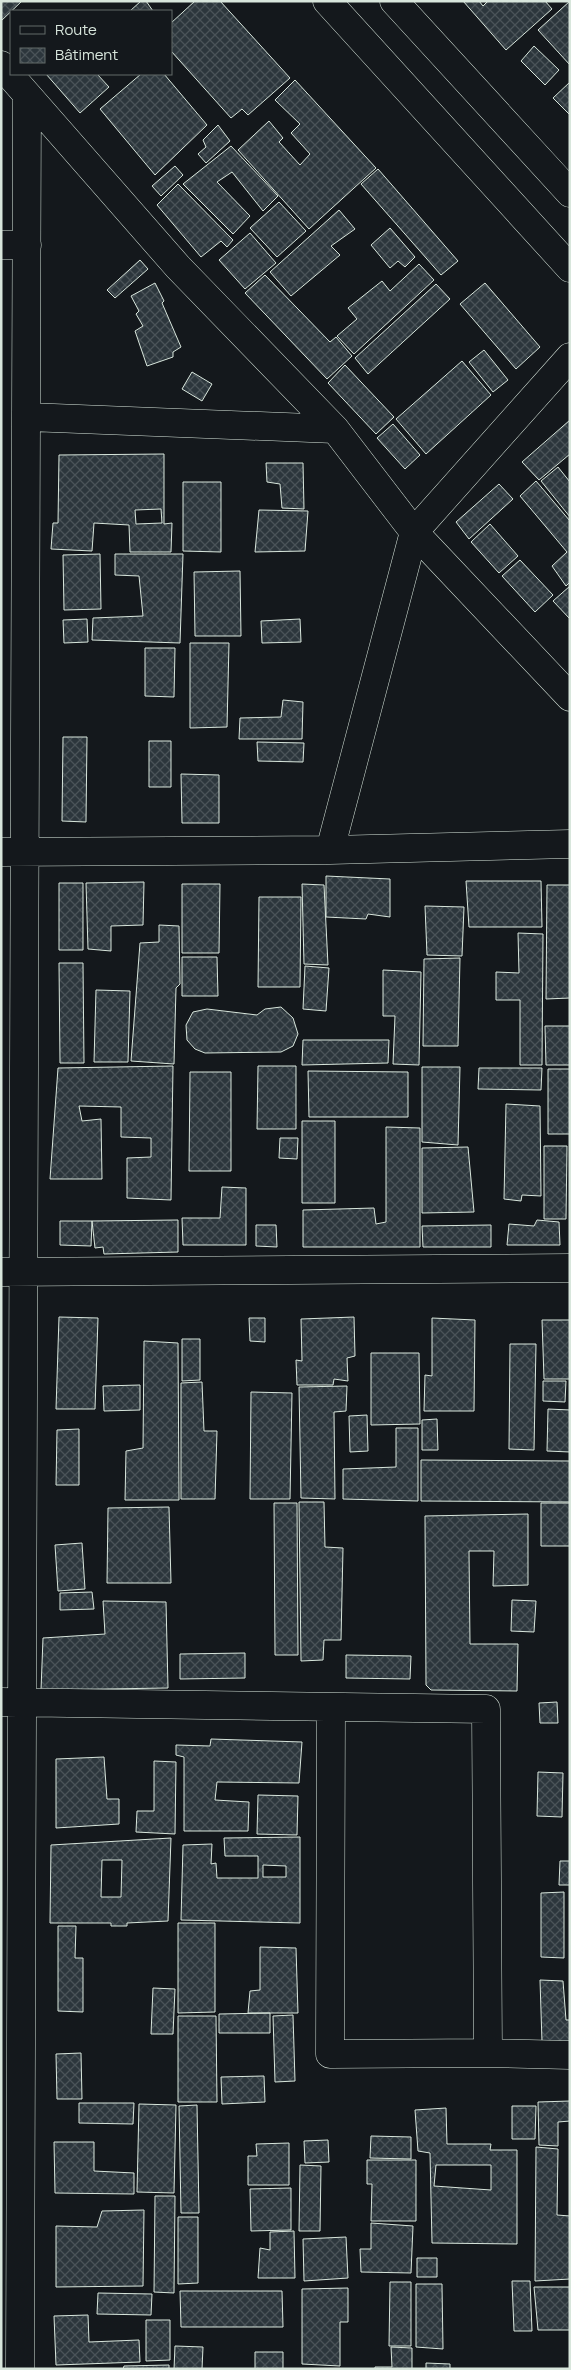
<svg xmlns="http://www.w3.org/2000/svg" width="571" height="2370" viewBox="0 0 571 2370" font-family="Manrope,sans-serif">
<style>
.building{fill:url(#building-cross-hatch);stroke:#d8e6dc;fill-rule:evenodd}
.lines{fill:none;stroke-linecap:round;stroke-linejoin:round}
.minor-casing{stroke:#d8e6dc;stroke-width:29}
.major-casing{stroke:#d8e6dc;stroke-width:29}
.minor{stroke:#14181c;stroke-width:28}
.major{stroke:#14181c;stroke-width:28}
</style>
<defs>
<pattern id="building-cross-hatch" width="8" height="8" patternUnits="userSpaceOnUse" patternTransform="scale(1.25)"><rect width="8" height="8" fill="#2c363c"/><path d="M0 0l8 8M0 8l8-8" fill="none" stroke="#4a5358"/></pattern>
</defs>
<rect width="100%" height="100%" fill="#14181c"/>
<!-- building -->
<path class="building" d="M1,1H22L1,21Z
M141,1H146L153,11H130Z
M195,1H220L290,78L248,115L242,109L231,118L171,51V23Z
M463,1H479L483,6L488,1H545L552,9L506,50Z
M570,1V65L538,30Z
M534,46L559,70L545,85L521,61Z
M46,74H97L109,87L80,113Z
M141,74H164L207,125L155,175L100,109Z
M295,80L376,168L309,229L238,150L269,121L283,138L279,142L300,165L310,154L291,133L300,124L275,100Z
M570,82V115L553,98Z
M218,125L230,141L206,163L198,154L206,147L203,140Z
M231,146L278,196L263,211L232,172L217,182L250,216L233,234L183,184Z
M175,166L183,175L161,196L152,186Z
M378,169L458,261L441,275L361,184Z
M178,184L233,240L227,247L221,241L201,257L157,205Z
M279,202L306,231L277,257L250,228Z
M339,210L355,229L331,246L340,255L291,296L270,272Z
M390,228L415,257L405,267L398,261L390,268L371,245Z
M250,233L276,263L245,289L219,260Z
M140,260L148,269L115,298L107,290Z
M419,264L434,280L354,354L337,336L357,319L348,308L382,281L390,291Z
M265,275L330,342L336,337L352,356L327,379L245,293Z
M155,283L164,301L162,303L181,347L173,352V357L147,366L135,331L143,326L136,314L139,311L131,296Z
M485,283L540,347L516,369L460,304Z
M436,284L450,299L368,374L355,358Z
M484,350L508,380L493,392L469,362Z
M462,361L491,395L426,454L396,419Z
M345,365L394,417L376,434L328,383Z
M192,372L212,384L202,401L182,389Z
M570,420V454L539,480L522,462Z
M393,424L420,455L405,469L377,438Z
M164,454V524L172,523L171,552H130L129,525L94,523L92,551L51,549L53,523H58L59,455ZM161,509L162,523L136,524L135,510Z
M266,463H303L304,509L282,508L280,484L267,482Z
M558,467L570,482V517L541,481Z
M536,481L570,521V582L566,586L552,566L567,552L520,496Z
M183,482H221V552L183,551Z
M499,484L513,499L469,539L456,522Z
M259,510L308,511L305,551L255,552Z
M490,524L518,556L499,573L471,542Z
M100,554L101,609L64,610L63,555Z
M115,554H183L180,643L92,640L93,618L143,616L139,576L115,575Z
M520,560L553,595L535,612L502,576Z
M240,571L241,636H195L194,572Z
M570,586V619L553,601Z
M87,619L88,642L64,643L63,620Z
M300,619L301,642L262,643L261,621Z
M190,643H229L227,727L190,728Z
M145,648H175L174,697L145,696Z
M283,700L303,702L302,739H239L240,718L281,717Z
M63,737H87L86,822L62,821Z
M149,741H171V787H149Z
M257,742L304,743L303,762L258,761Z
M181,774L219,775V823H182Z
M326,876L390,879V917L368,914L366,919L326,917Z
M466,881H541L542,927H469Z
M144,882L143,925L111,926V951L88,949L86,883Z
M59,883H83V950H59Z
M182,884H220L219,953H182Z
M302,884L324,885L328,965L304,964Z
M547,885H570V998L546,999Z
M259,897H301L300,987H258Z
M425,906L464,907L462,956L427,955Z
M159,925L179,926L180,984L176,988L174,1064L131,1061L140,943L159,942Z
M518,933L543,934L542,1065H520V1000H496V972L519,973Z
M182,957H217L218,996H182Z
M460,958L458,1046H423L424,959Z
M59,963H83L84,1063H60Z
M305,966L329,968L326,1011L303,1009Z
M383,970L421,972L419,1065L393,1064L395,1016H383Z
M96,990L130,991L128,1062H94Z
M281,1007L293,1018L298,1034L293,1046L281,1052L205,1053L195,1049L187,1040L186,1025L193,1012L207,1009L257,1015L265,1009Z
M545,1026H570V1065H546Z
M303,1040H389L388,1063L302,1065Z
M173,1066L171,1200L127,1198V1158L151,1157V1138L121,1137V1107L79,1106L82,1121L101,1119L102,1179H50L58,1068Z
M258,1066H296V1129H257Z
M422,1067H460L458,1145L422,1142Z
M479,1068H542L541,1090L478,1089Z
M548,1069H570V1134H548Z
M308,1071L408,1072V1117H309Z
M190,1072H231V1171H189Z
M506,1104L540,1106L541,1196L522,1195L521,1201L504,1199Z
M302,1121H335V1203H302Z
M386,1127L420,1128V1247H303V1210L374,1208L376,1224L386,1222Z
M280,1138H298L297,1159L279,1158Z
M544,1146H567L566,1219H544Z
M468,1147L474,1212L422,1213V1148Z
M222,1187L246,1188V1245H183L182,1218H220Z
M178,1220V1252L104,1254L103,1247L95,1248L92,1221Z
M537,1220L559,1222L560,1245H507L509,1224L534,1226Z
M60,1221H92L91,1246L60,1245Z
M256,1225H276L277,1247L256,1246Z
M491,1225V1247H423L422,1226Z
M59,1317L98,1318L95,1409H56Z
M354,1317L355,1356L347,1358L348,1381L334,1379L333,1385H297L296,1360L302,1361L301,1319Z
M249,1318H265V1342L250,1341Z
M432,1318L475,1320L474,1411H424L425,1375L432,1376Z
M542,1320H570V1379H544Z
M182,1339H200V1380L182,1381Z
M144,1341L178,1343L179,1500H125L126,1451L143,1448Z
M510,1344H536L534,1450L509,1449Z
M371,1353H419L420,1424L371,1425Z
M543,1381H566L565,1402L543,1401Z
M202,1382L204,1431H217L215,1499H181V1383Z
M140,1385V1410L104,1411L103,1386Z
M347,1386L346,1411L334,1412L335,1499L301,1498L299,1387Z
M251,1392L292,1393L290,1499H250Z
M548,1409L570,1410V1452L547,1451Z
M367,1415L368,1451L350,1452L349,1416Z
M437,1419L438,1450H422V1420Z
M396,1428H418V1501L343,1499V1469L396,1467Z
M79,1429V1485H56L57,1430Z
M421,1460L570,1461V1502L421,1501Z
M299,1502H324L325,1547L343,1548L341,1640H324L323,1660L301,1661Z
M274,1503H297L298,1655H275Z
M541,1503H570V1546H541Z
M169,1507L171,1583H107L108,1508Z
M528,1514V1585L493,1586L494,1551H469L470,1644H518L517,1691L431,1690L426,1685L425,1516Z
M82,1543L85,1589L58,1591L55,1545Z
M92,1592L94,1609L60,1610V1593Z
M512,1600L536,1601L534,1632L511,1631Z
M103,1601L166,1602L168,1688L41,1690L43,1638L105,1634Z
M245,1653V1678L180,1679V1654Z
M346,1655L411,1656L410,1679L346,1678Z
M557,1702L558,1723H540L539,1703Z
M211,1739L302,1742L299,1783L217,1782L215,1800L249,1802L248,1831H184V1757L176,1755V1745L210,1746Z
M104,1757L107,1799H119V1824L56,1828V1759Z
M154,1761L176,1762L175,1834L136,1832L137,1811H154Z
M538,1772L563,1773L562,1817L537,1816Z
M258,1795L298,1796L297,1835L257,1834Z
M300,1837V1923L181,1920L183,1845L212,1844L211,1864L216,1863L217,1878H258V1856H225L224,1838ZM263,1865L286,1866V1877H263Z
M171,1838L168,1921L127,1923V1926H111V1923H50L51,1845ZM102,1860H122L121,1897H101Z
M560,1861H570V1885H559Z
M564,1892V1958L541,1957V1893Z
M178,1923H215V2012L178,2013Z
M58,1926H76L75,1958H83V2012L58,2011Z
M260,1947L296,1948L298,2013H248L250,1991L260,1990Z
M540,1980L563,1981L566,2020H570V2042H542Z
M153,1988L175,1989L173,2034H151Z
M270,2013V2033H219V2014Z
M293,2015L295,2081L275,2082L273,2016Z
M178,2016H216L217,2102H178Z
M81,2053L82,2099H57L56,2054Z
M264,2076L265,2102L222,2104L221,2077Z
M570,2101V2121L558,2122V2146L539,2145L538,2102Z
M79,2103H134L133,2124L79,2123Z
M139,2104L176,2105L174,2193L137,2192Z
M197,2105L199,2213H181L179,2106Z
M512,2106H536L535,2139H512Z
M446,2108L447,2144H491L490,2150H517V2244L432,2243L430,2153L418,2151L415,2110ZM436,2165H491V2190L434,2186Z
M371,2136L411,2137V2159L370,2158Z
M328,2140L329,2162L305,2163L304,2141Z
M54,2142H94V2171L134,2173V2194L55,2193Z
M289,2143V2185H248V2156H257L256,2144Z
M536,2147L558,2149L557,2215L570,2216V2279L535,2281Z
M367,2160H416V2221H371L372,2184H367Z
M300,2165L321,2166L320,2231H299Z
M291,2188V2230L251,2231L250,2189Z
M155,2196H175L174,2293L154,2292Z
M144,2210L143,2286L56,2287V2226L97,2227L102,2211Z
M178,2217H198V2283L178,2284Z
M371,2223L413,2226L411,2273L361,2272L360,2249H371Z
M294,2231L295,2278H258L260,2248L270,2250V2232Z
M346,2237L348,2278L304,2281L303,2239Z
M417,2258H437V2277H417Z
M512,2281H530L532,2331H514Z
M390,2282H411V2346H389Z
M416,2284H442L443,2349L416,2347Z
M534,2287H570V2330H538Z
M348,2288V2322H340V2366L302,2364V2289Z
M180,2291H282L283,2327H181Z
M98,2293L152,2294L151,2315L97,2314Z
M88,2315L89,2342L139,2340L140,2362L56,2365L54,2316Z
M146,2320H170V2360L146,2361Z
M175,2346L203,2347L202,2369H174Z
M391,2347L412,2348V2369H375V2367H392Z
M255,2352H283V2369H255Z
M426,2363L450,2364V2369H426Z
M169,2365V2369H123L124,2366Z"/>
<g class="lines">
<defs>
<path id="minor" d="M1,65L178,267L335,429L414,532L570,697
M1,245H27
M28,417L335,429
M330,850L414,532L570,357
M1,852L330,850L570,844
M1,1272L570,1268
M1,1702L486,1709L488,2053
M331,1707L330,2054L488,2053L570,2055
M20,2369L27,95"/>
<path id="major" d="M327,1L570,268
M394,1L570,193"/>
</defs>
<!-- minor casing -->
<use href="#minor" class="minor-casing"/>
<!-- major casing -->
<use href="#major" class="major-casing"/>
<!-- minor -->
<use href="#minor" class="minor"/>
<!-- major -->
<use href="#major" class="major"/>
</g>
<!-- border -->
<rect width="571" height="2370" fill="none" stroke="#d8e6dc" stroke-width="5"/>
<!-- legend -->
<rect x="10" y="10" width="162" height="65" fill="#14181c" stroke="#626a69"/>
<rect x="20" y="26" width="25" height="8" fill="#14181c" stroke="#626a69"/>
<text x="55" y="35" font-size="15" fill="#d8e6dc">Route</text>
<rect x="20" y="48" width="25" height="15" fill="url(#building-cross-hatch)" stroke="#626a69"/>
<text x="55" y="60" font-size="15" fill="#d8e6dc">Bâtiment</text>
</svg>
